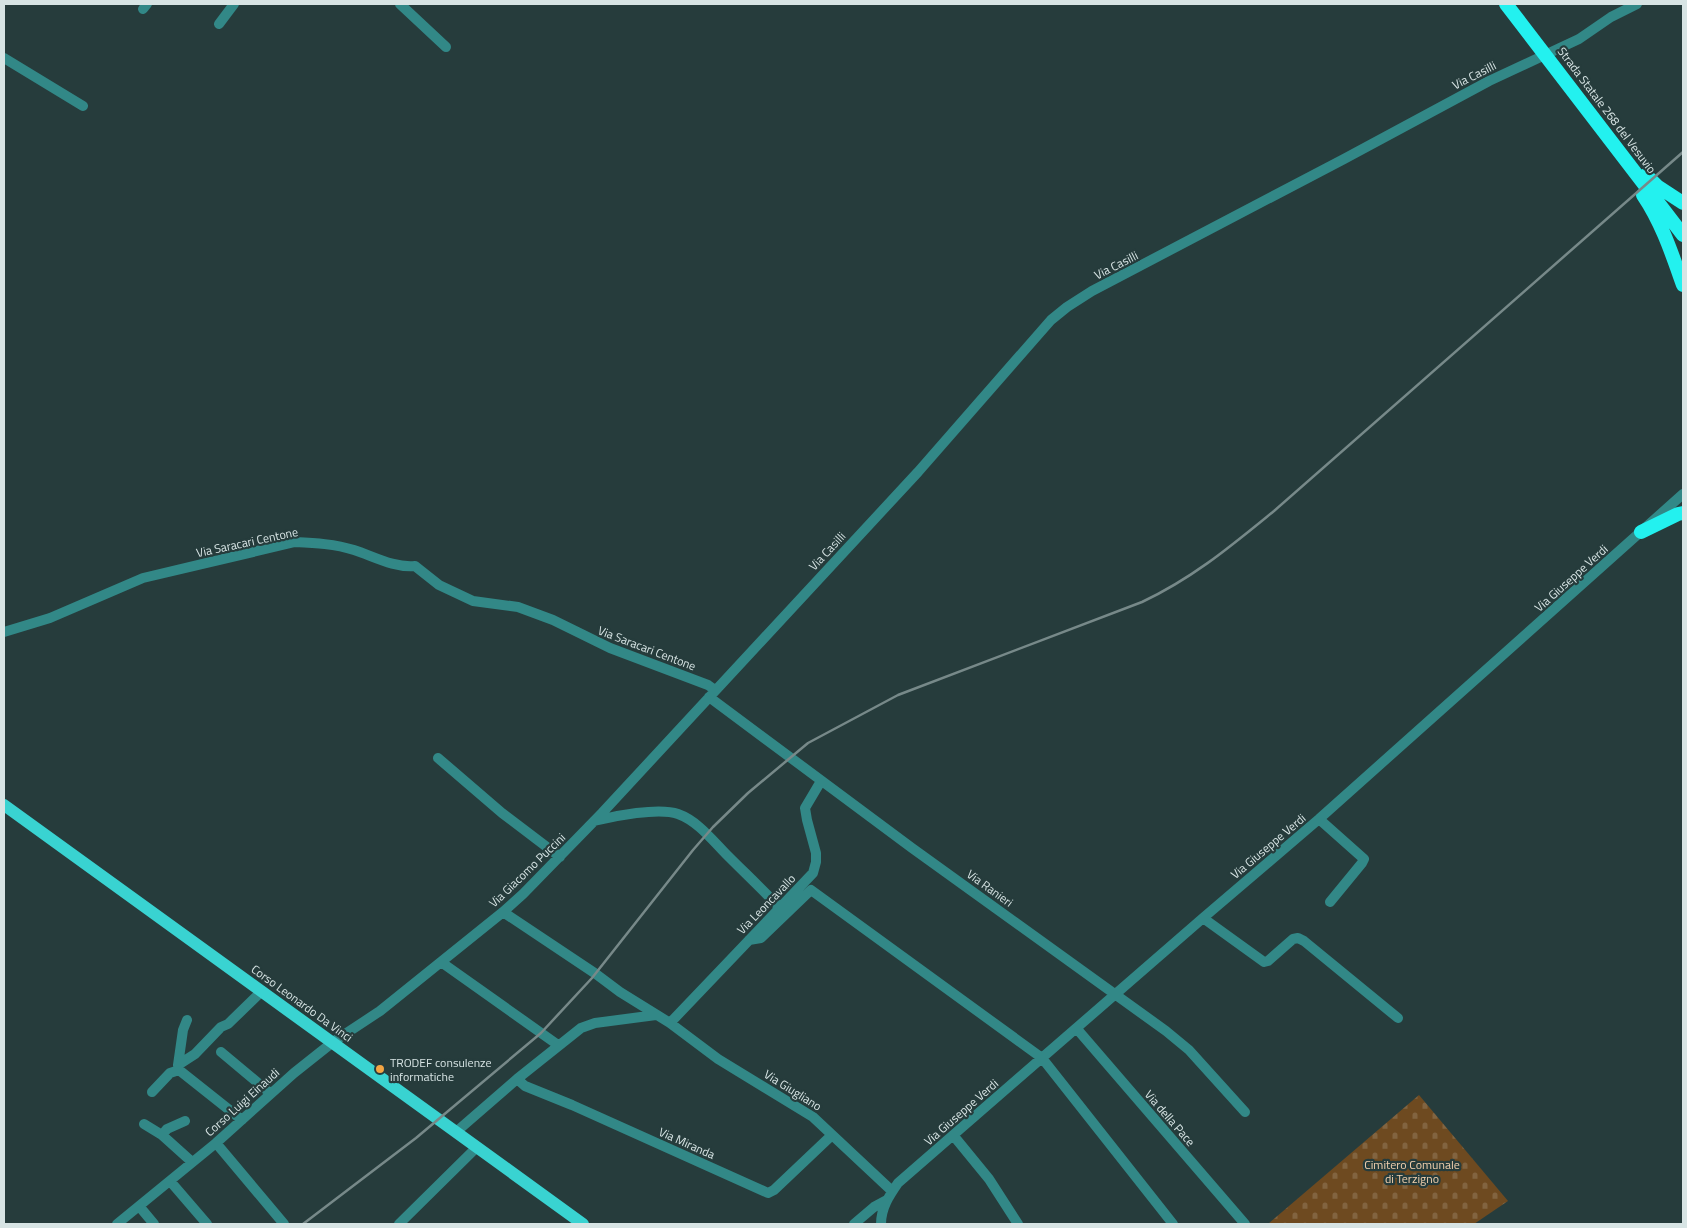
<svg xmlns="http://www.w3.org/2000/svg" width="1687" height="1228" viewBox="0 0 1687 1228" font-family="'Titillium Web',sans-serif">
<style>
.cemetery{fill:url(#cemetery-stones)}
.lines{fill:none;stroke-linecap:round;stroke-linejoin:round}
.minor{stroke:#328887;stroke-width:10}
.major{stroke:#39d3d1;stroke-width:12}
.highway{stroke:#23f1ef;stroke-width:14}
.rail{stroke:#778989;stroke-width:2.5}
.poi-dot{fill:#f3a443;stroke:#263c3c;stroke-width:2}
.labels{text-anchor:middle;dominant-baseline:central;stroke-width:4.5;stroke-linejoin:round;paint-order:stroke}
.street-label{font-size:12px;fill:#d7e4e4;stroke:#263c3c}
.poi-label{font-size:12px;fill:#d7e4e4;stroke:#263c3c;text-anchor:start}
.park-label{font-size:12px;fill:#f4d2af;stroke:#263c3c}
</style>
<defs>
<pattern id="cemetery-stones" width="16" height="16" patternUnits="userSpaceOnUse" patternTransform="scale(1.25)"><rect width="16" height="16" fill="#6e4a20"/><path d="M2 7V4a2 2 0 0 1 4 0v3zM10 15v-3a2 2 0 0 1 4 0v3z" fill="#826440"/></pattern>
</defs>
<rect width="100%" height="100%" fill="#263c3c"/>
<!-- cemetery -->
<path class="cemetery" d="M1419,1095L1508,1201L1474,1224H1268Z"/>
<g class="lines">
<!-- minor -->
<path class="minor" d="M400,4L446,47
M143,9L147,4
M219,24L234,4
M4,58L83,106
M4,632L50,618L143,578L295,542C315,543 335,544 354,550C373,556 394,568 415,566L439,585L473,601L518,607L553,620L610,648L708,685L715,690
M709,697L912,848L1166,1031L1189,1050L1245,1112
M438,758L502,813L560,857
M1319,819L1364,859L1362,863L1330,902
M594,821C614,816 659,807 678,814C698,821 713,841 728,856C745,873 763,890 780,908
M503,912L596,974L620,992L670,1023L718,1059L813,1117L892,1191
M1203,918L1264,962L1268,961L1293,939L1298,938L1304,941L1398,1018
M749,940L761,938L811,890L1042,1058L1173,1224
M441,962L558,1045
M187,1020L183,1030L178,1065L179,1070L242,1120
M670,1023L813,873L816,862V853L807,820L805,808L821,781
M1077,1029L1245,1224
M221,1052L270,1093
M178,1065L195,1054L221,1027L228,1024L262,991
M517,1079L525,1086L572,1105L768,1193L774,1190L832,1135
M152,1092L170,1073L179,1070
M144,1124L162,1135L192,1162
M456,1132L517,1079L581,1028L595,1023L656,1015
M162,1135L167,1129L185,1121
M953,1135L989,1179L1018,1224
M216,1143L284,1224
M170,1181L207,1224
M139,1206L154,1224
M117,1224L216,1143L294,1073L333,1042L380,1011L503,912L523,894L602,813L918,472L1051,320L1067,307L1092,291L1344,159L1489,81L1579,39L1611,17L1637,4
M399,1224L477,1147
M854,1224L874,1207L887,1200
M881,1224C881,1208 889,1196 898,1183L1203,918L1319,819L1683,494"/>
<!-- major -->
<path class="major" d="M4,805L583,1224"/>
<!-- highway -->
<path class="highway" d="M1506,4L1683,235
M1646,175L1657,186L1683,203
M1643,195C1662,223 1672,254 1683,285
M1641,532L1678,514L1683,513"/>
<!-- rail -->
<path class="rail" d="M303,1224L416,1138L541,1033L592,978L693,850L713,827L748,793L808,743L898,695L1142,602C1193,578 1231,546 1274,511L1683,152"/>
</g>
<!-- markers -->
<circle class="poi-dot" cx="380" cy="1069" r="5"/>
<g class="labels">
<!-- street labels -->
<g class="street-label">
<text transform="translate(1474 75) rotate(-27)">Via Casilli</text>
<text transform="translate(1607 110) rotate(53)">Strada Statale 268 del Vesuvio</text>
<text transform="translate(1116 265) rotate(-27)">Via Casilli</text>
<text transform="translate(247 542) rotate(-12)">Via Saracari Centone</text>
<text transform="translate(827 551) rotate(-47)">Via Casilli</text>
<text transform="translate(1571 578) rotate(-42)">Via Giuseppe Verdi</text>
<text transform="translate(647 648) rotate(21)">Via Saracari Centone</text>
<text transform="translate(1268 846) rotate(-40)">Via Giuseppe Verdi</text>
<text transform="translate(527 870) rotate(-44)">Via Giacomo Puccini</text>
<text transform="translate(990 888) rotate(36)">Via Ranieri</text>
<text transform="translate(766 904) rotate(-46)">Via Leoncavallo</text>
<text transform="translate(302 1003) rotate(36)">Corso Leonardo Da Vinci</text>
<text transform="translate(793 1090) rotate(32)">Via Giugliano</text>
<text transform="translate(242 1102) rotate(-42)">Corso Luigi Einaudi</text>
<text transform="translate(961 1112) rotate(-41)">Via Giuseppe Verdi</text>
<text transform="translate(1170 1118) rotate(49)">Via della Pace</text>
<text transform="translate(687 1143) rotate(24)">Via Miranda</text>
</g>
<!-- poi labels -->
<g class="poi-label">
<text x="390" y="1062">TRODEF consulenze<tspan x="390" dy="14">informatiche</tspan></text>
</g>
<!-- park labels -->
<g class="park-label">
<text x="1412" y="1164">Cimitero Comunale<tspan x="1412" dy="14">di Terzigno</tspan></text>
</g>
</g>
<!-- border -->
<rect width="1687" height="1228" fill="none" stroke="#d7e4e4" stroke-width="10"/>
</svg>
